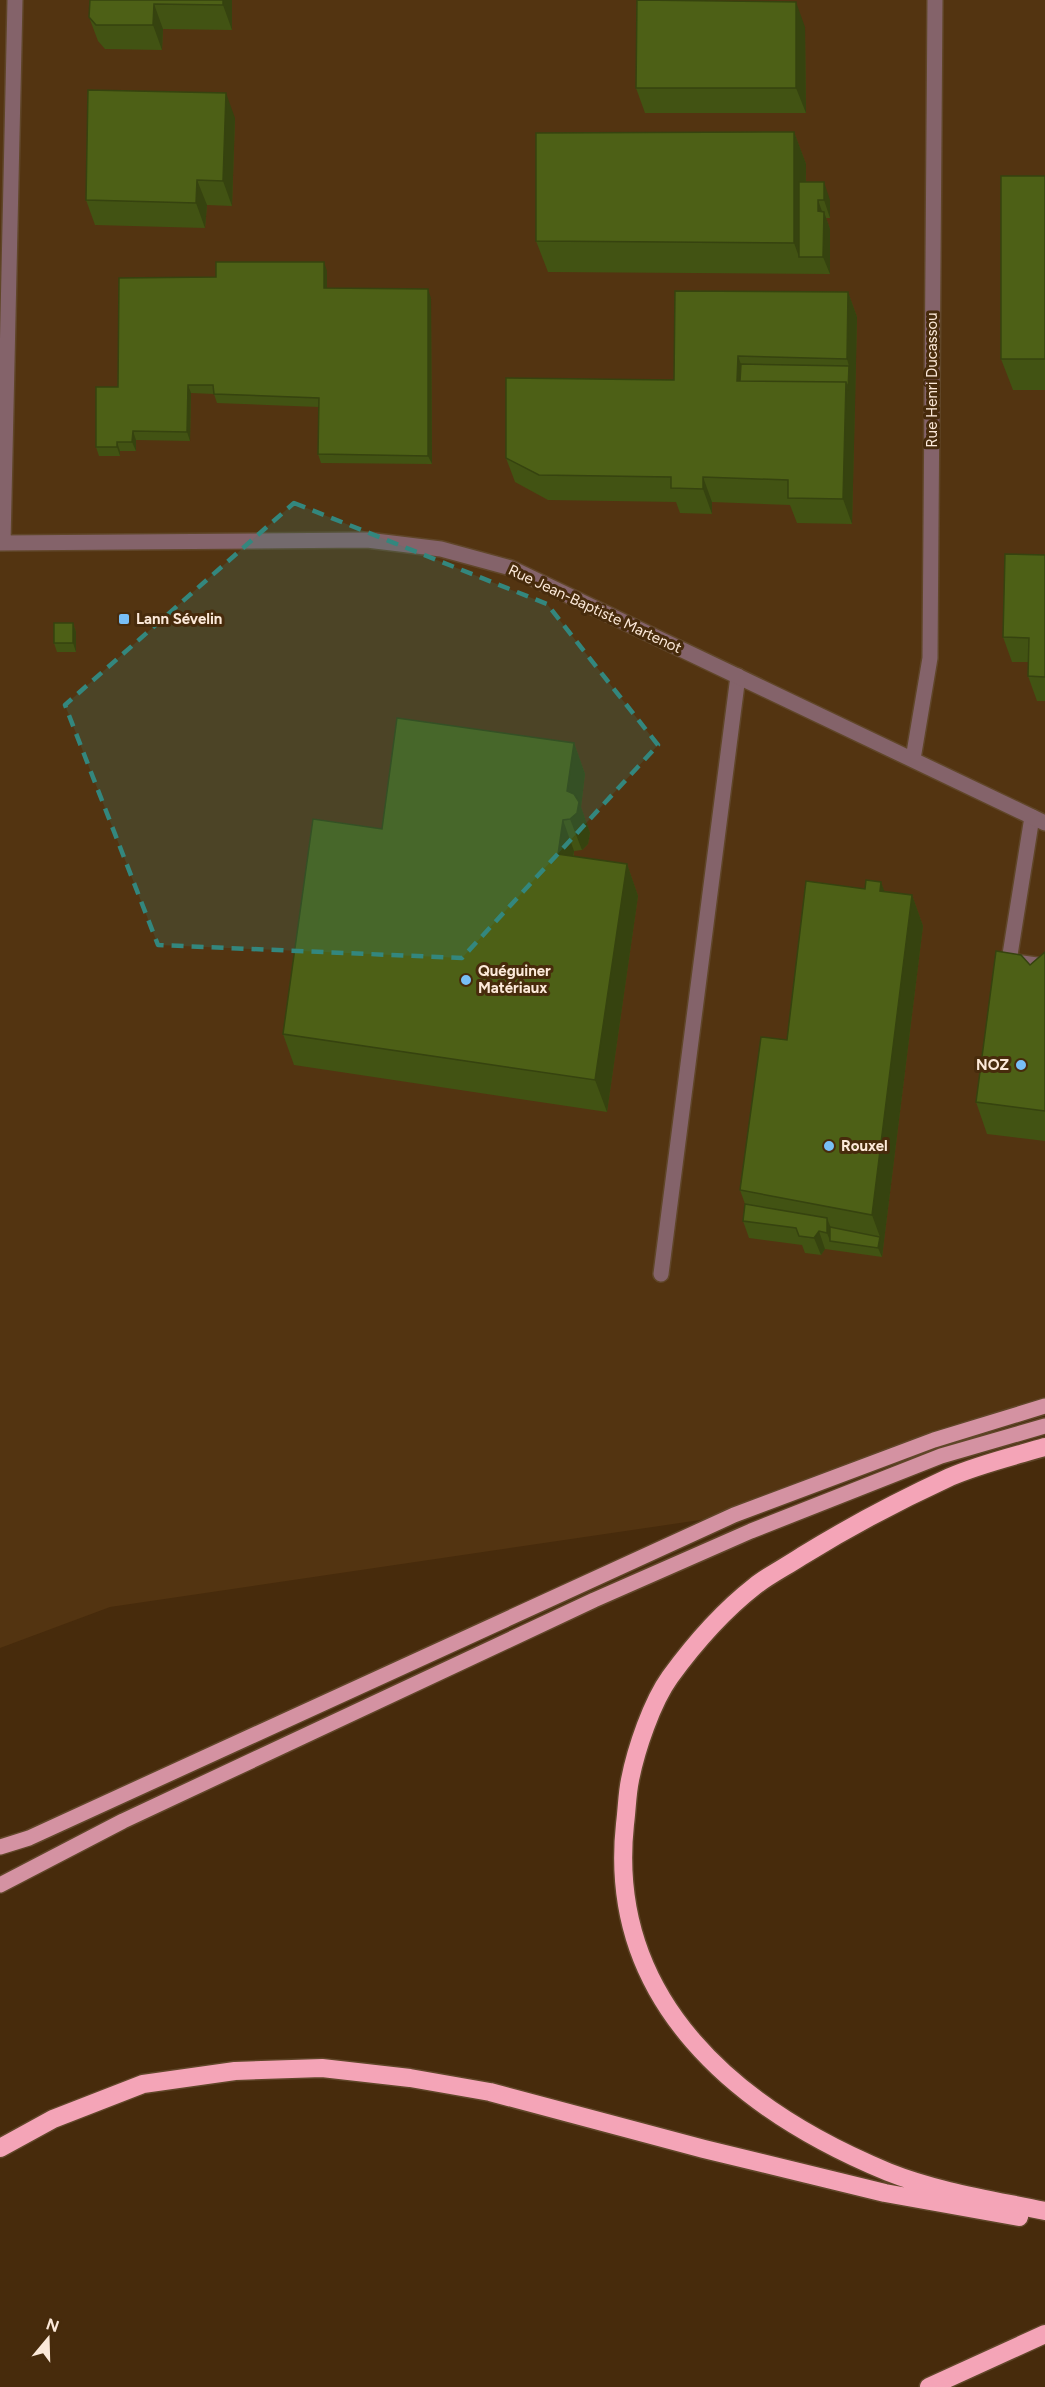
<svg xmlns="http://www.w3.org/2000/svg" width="1045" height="2387" viewBox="0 0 1045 2387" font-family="Figtree,sans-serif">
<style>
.built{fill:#533411}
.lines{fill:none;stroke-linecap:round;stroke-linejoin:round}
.lane-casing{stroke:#604629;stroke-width:18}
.street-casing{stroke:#604629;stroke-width:18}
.primary-casing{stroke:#604629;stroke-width:18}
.highway-casing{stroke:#604629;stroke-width:21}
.lane{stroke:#84636a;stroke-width:15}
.street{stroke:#84636a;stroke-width:15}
.primary{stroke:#d492a2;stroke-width:15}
.highway{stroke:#f4a4b7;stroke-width:18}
.wall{fill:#425313}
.shaded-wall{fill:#36430f}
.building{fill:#4d6016;stroke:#36430f;stroke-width:1.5}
.marked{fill:#33877e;fill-opacity:0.2;stroke:#33877e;stroke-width:4.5;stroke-dasharray:12 8;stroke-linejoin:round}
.poi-dot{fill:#78bff7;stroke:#472b0c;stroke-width:2}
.labels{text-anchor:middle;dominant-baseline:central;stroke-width:6;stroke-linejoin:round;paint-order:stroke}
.street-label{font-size:15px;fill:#fce9d9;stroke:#472b0c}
.poi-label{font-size:15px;font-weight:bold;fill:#fce9d9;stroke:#472b0c;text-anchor:start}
</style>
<rect width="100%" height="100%" fill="#472b0c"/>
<!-- built -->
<path class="built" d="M0,0H1045V1406L734,1515L110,1607L0,1648Z"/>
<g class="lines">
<defs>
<path id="lane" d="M1032,817L1009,961L1045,966
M661,1274L738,676"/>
<path id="street" d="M0,543L367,540L441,549L511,568L1045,823
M3,543L15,0
M913,759L930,658L935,0"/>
<path id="primary" d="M0,1847L29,1838L734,1515L934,1440L1045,1406
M0,1885L123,1821L594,1600L751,1531L941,1456L1045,1426"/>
<path id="highway" d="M1045,1447C1014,1456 980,1464 950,1477C900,1500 849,1527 802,1556C787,1566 769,1575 755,1586C723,1611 694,1644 670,1677C652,1702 636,1749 630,1780C627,1794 627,1809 625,1824C606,2001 738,2110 888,2172C938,2192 993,2200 1045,2211
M0,2148L53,2119L143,2084L235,2071L322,2068L410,2078L490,2092L704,2149L885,2193L1019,2217
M929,2387L1045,2334"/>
</defs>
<!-- lane casing -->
<use href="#lane" class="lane-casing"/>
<!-- street casing -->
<use href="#street" class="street-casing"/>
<!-- primary casing -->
<use href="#primary" class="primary-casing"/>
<!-- highway casing -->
<use href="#highway" class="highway-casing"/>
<!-- lane -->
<use href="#lane" class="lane"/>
<!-- street -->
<use href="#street" class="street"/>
<!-- primary -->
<use href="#primary" class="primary"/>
<!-- highway -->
<use href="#highway" class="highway"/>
</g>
<!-- wall -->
<path class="wall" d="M90,0H232V30L163,29L162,50L105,49L98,41L89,17Z
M805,27L806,113H645L636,88Z
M235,118L232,206L207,205L205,228L95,225L86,200Z
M794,132L806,164V182L830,200V218H826L830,229V274L548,272L536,241Z
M1045,176V390H1013L1001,359Z
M327,271V288L431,298L432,464L321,463L318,454L319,407L217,403L214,394L191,393L190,441L136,440V451H120V456H99L96,447L118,387L216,277Z
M848,292L857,317L852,524L797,523L790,505L712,502V514L680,513L676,502L548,500L515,482L506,458L674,380Z
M1045,555V701H1037L1028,676L1029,662H1012L1003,637Z
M73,623L76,632V652H57L54,643Z
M574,743L585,774L581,807L590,833L588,844L582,850L574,851V857L627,864L638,896L607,1112L294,1065L283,1034L382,829Z
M881,882L884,891L912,895L923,926L882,1257L825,1249L821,1255L805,1253L802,1245L749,1238L743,1221L745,1204L740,1190L787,1040L865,889Z
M1045,952V1141L987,1134L976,1102Z"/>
<!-- shaded-wall -->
<path class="shaded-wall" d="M223,0H232V30L223,5Z
M796,2L805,27L806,113L796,88Z
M154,4L163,29L162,50L153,25Z
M226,93L235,118L232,206L223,181Z
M794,132L806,164L805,257H799L794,243Z
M197,180L207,205L205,228L196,203Z
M824,182L830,200V218L824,200Z
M818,200L824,217V212L830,229V274L823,257L818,211Z
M324,262L327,271V297L324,288Z
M428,289L431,298L432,464L428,456Z
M848,292L857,317L855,407L848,390L849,366L847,359Z
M738,356L747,381H737Z
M846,382L855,407L852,524L843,499Z
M188,385L191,393L190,441L187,432Z
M133,431L136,440V451L132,442Z
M117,442L120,451V456L117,447Z
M703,477L712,502V514L703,489Z
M73,623L76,632V652L73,643Z
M574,743L585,774L581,807L590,833L588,844L582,850L570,819L567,791Z
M563,820L574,851L569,886L558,854Z
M627,864L638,896L607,1112L595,1080Z
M881,882L892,913L880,891Z
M912,895L923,926L882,1257L878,1248L880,1237L872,1215Z
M827,1218L834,1236L830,1241L827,1233Z
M819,1231L825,1249L821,1255L814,1238Z"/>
<!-- building -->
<path class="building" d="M90,0H223V5L154,4L153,25H96L89,17Z
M637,0L796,2V88H636Z
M88,90L226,93L223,181L197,180L196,203L86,200Z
M794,132V243L536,241V133Z
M1001,176H1045V359H1001Z
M799,182H824V200H818V211L824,212L823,257H799Z
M216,262H324V288L428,289V456L318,454L319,398L214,394L213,385H188L187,432L133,431L132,442H117V447H96V387H118L119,278L216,277Z
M675,291L848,292L847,359L738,356L737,381L846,382L843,499L788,498V480L703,477V489L671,488V477L539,475L506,458V378L674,380Z
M741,364L849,366L848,390L846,382L740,381Z
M1005,554L1045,555V677L1028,676L1029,638L1003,637Z
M54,623H73V643H54Z
M397,718L574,743L567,791L574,794L579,802L577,813L570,819L563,820L558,854L627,864L595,1080L283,1034L313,819L382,829Z
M866,880L881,882L880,891L912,895L872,1215L740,1190L761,1037L787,1040L806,881L865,889Z
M996,951L1021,955L1030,965L1045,952V1111L976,1102Z
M745,1204L827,1218V1233L819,1231L814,1238L799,1236L796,1228L743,1221Z
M830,1227L880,1237L878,1248L830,1241Z"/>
<!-- marked area -->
<path class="marked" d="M294,503L547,604L658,745L462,958L158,945L65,705Z"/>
<!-- markers -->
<g class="poi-dot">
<rect x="118" y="613" width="12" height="12" rx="3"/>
<circle cx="466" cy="980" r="6"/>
<circle cx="1021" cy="1065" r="6"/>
<circle cx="829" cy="1146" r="6"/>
</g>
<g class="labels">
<!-- street labels -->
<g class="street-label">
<text transform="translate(932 380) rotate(-90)">Rue Henri Ducassou</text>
<text transform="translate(595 609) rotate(25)">Rue Jean-Baptiste Martenot</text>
</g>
<!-- poi labels -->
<g class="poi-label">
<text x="136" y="619">Lann Sévelin</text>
<text x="478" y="971">Quéguiner<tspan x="478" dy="17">Matériaux</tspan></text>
<text x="1009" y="1065" text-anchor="end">NOZ</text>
<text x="841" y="1146">Rouxel</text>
</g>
</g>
<!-- north arrow -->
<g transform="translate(48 2339) rotate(19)" stroke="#472b0c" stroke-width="4.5" paint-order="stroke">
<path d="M0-4.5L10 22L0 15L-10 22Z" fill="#fce9d9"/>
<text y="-9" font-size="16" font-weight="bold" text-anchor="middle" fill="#fce9d9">N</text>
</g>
</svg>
